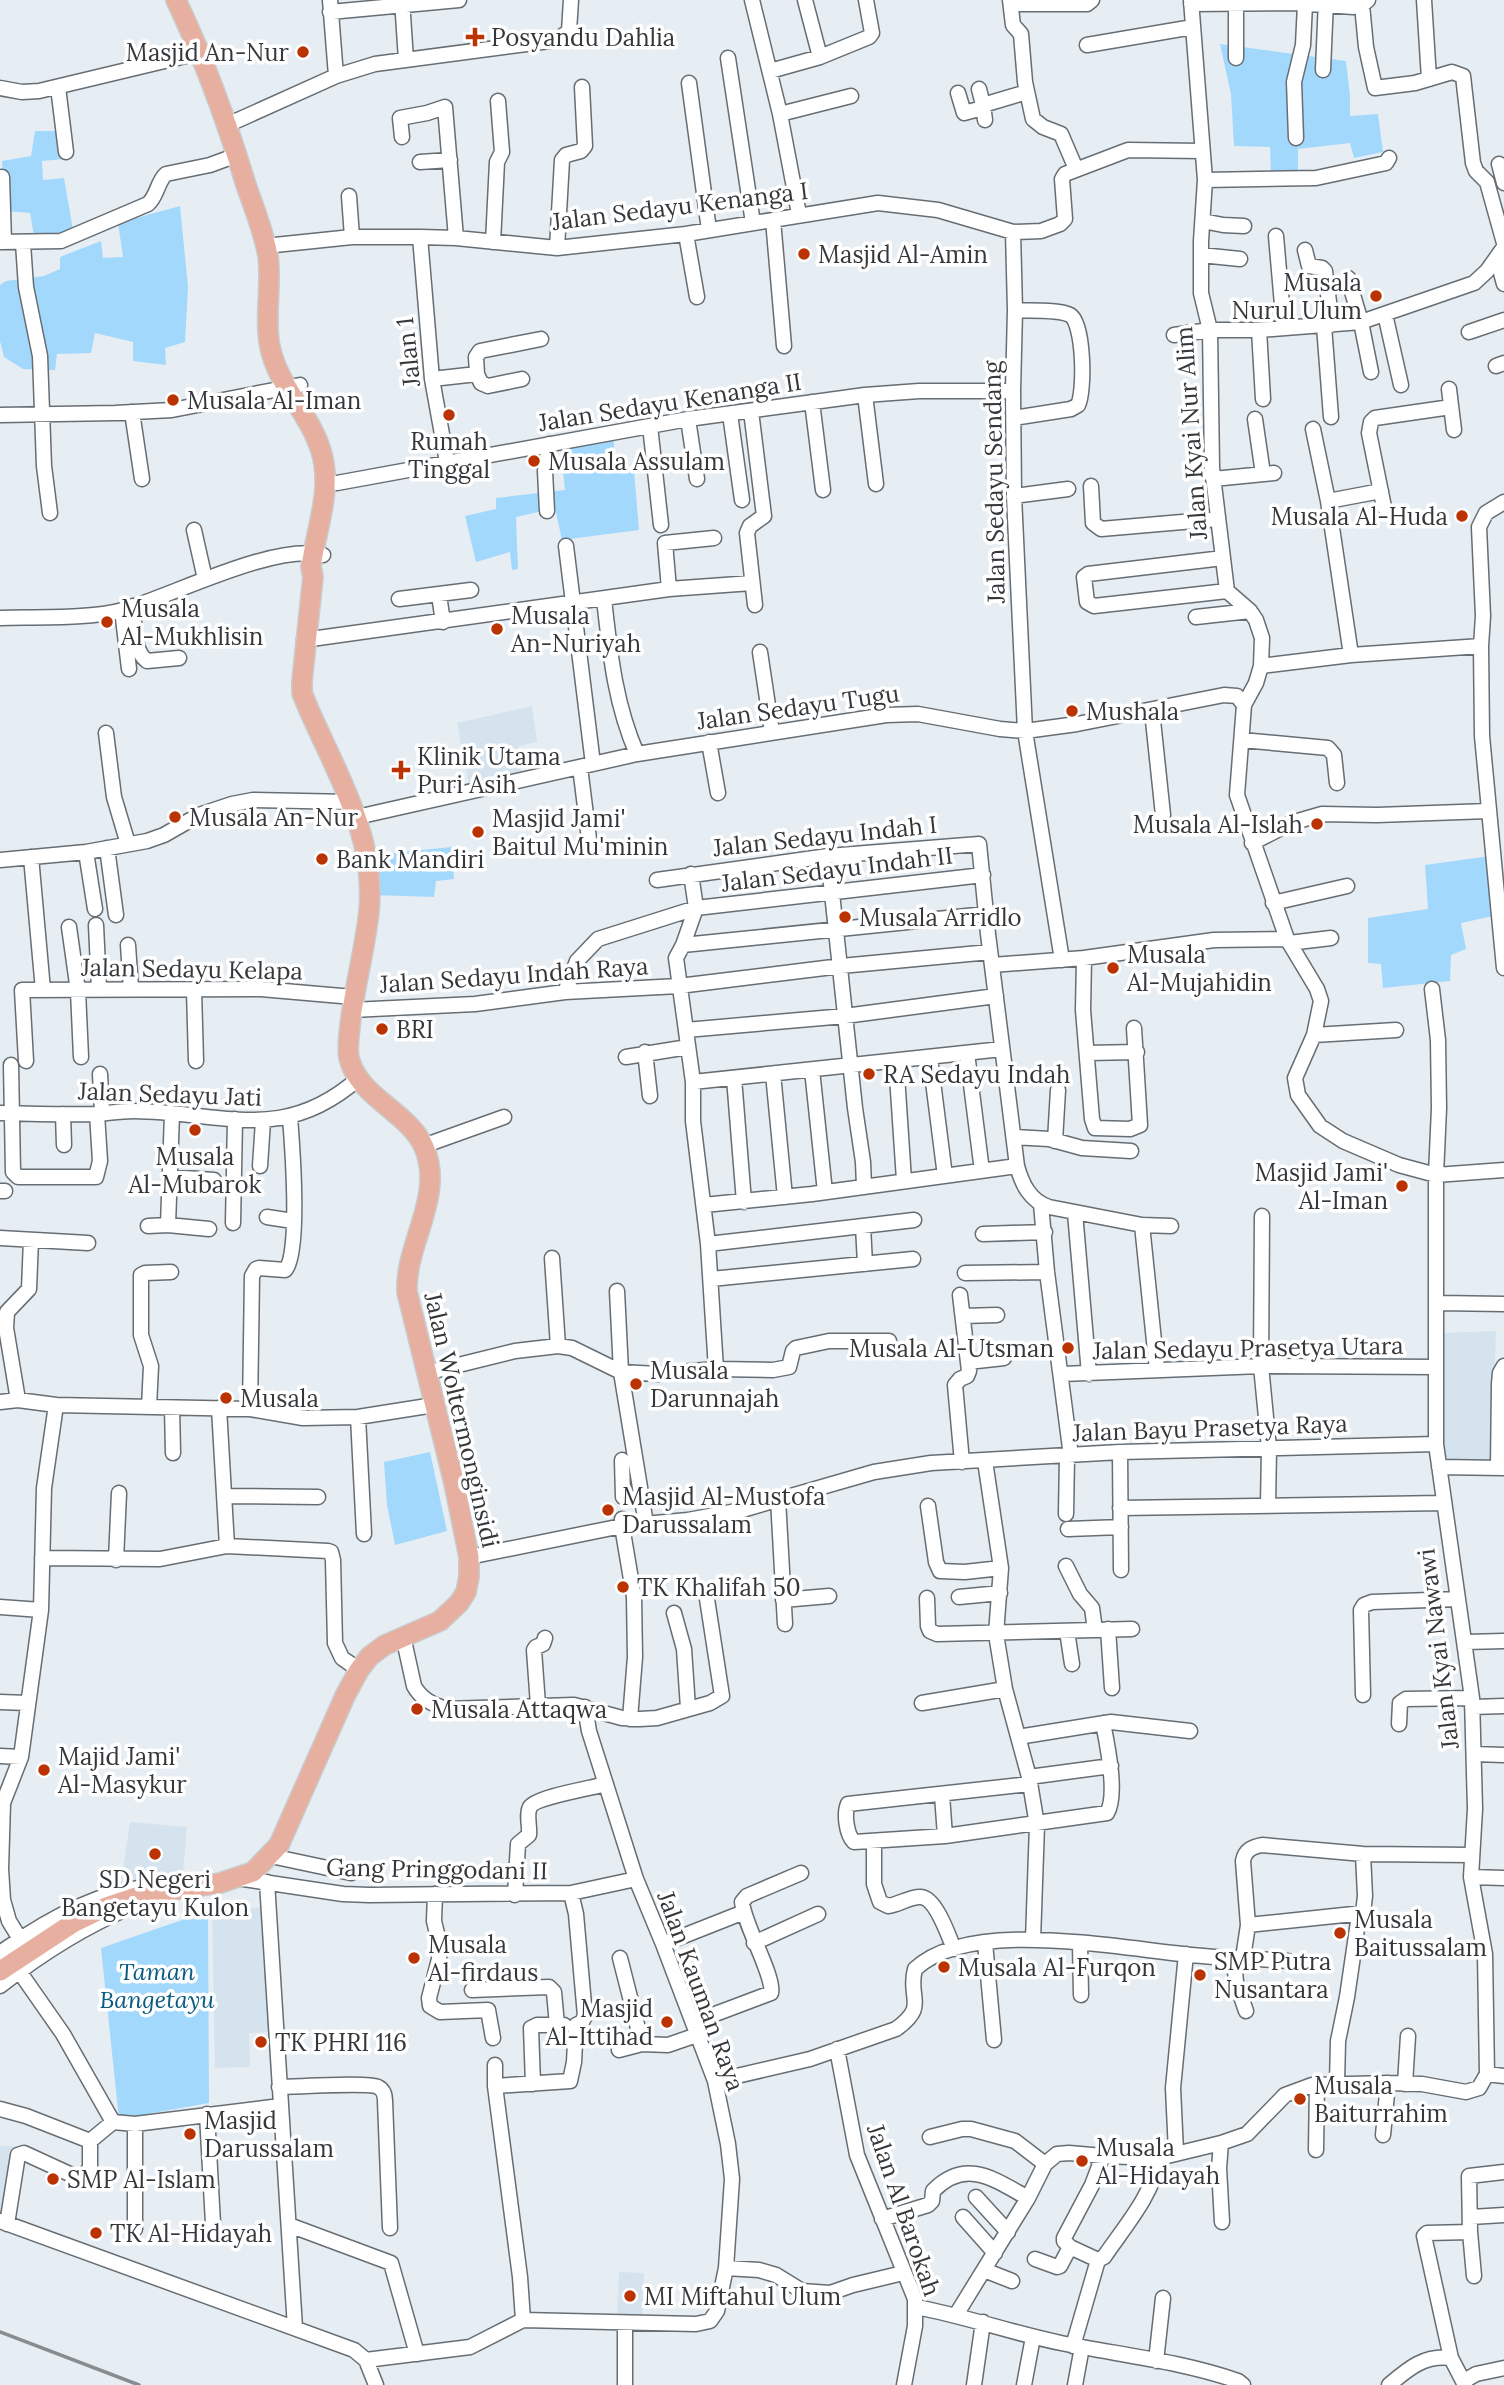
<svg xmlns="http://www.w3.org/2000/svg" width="1504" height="2385" viewBox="0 0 1504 2385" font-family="Lora,serif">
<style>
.built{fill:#d4e3ed}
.green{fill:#a3d8fd}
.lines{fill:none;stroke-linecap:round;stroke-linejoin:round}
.minor-casing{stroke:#666d73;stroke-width:17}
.major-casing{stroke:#cacbcc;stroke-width:22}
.minor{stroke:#fff;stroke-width:14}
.major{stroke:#e7afa0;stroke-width:19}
.rail{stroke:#878c90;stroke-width:3.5}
.poi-dot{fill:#bc3303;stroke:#fff;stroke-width:2.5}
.labels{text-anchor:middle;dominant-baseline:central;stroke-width:7;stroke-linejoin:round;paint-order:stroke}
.poi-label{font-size:24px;fill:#35383b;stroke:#fff;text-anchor:start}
.street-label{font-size:24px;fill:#35383b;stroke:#fff}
.park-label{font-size:24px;font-style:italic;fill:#095b83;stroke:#fff}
</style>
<rect width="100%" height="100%" fill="#e6eef4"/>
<!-- built -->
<path class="built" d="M532,706L537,742L518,746L522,775L469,785L457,723Z
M1496,1331L1492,1463H1440L1441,1333Z
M130,1822L187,1827L182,1882H121Z
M263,1907V1960L271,2032L249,2033L250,2067L215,2068L212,1910Z
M0,2146H17L5,2217L0,2215Z
M619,2272L644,2273L642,2319L617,2318Z"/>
<!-- green -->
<path class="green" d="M1220,44L1346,61L1350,96V116L1378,114L1383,152L1354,158L1350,143L1298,149V173L1271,174L1270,147L1234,146L1231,94Z
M35,131H60L64,159L42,161L43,180L64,178L73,230L48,237L34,236L30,213L5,211L2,161L31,156Z
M180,206L188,287L185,342L165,348L166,365L133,361V342L95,333L91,353L57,354L55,370L23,369L4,357L0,341V285L6,281L44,276L60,269V257L101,241L103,258L123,257L118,223Z
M613,436L617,473L634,471L639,530L562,540L555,508L516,517L518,569L512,570L510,552L476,562L465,516L496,509V498L565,490L560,445Z
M452,847L454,879L436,881L434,897L372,895V855Z
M1490,856L1493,916L1461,923L1466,949L1451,955L1450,981L1383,988L1381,964L1368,963V918L1428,909L1425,865Z
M430,1452L447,1531L395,1545L387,1505L384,1462Z
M208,1911L209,2103L119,2119L101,1948Z"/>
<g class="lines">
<defs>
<path id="minor" d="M330,0L336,76
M402,0L406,60
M752,0L780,114L799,214
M805,0L820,57
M1010,0L1013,25L1021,34L1025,82L1033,119L1043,127L1061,134L1076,169
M1191,0L1205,180L1201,241V293L1210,330L1212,468L1227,591L1250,611L1256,620L1262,638L1261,666L1256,683L1244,705L1237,795L1287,939L1317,989L1321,1001L1314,1035L1295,1078L1298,1095L1320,1126L1343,1141L1399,1165L1436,1175L1504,1170
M1424,0L1429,79
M1011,4H1087L1092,0
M1191,4L1298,3L1353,7L1362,5L1368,0
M1236,4V58
M1362,5L1366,47L1375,88L1415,83L1452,72L1463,76L1473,163L1476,171L1487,182L1504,243
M330,12L459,0
M1087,45L1193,27
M728,58L753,223
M1323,70L1326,0
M770,71L820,57L869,37L872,33L866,0
M689,83L709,230
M58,87L66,152
M0,88L22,92L39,91L198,53
M979,89L983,105L1027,92
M958,93L964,113L979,109L983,105L985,120
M780,114L851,96
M227,125L336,76L375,64L557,40L569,31L571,0
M402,137L400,118L427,113L445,107L456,238
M1296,138L1294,82L1303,45L1305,4
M420,162L450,160
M1499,164L1504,183
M2,177L4,242
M1205,180L1316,178L1386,163L1389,158
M349,196L352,237
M773,220L784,346
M1203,221L1223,225L1244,226
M1013,232L1015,310L1013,391L1014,496L1025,731L1062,960
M686,234L697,297
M1276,236L1284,328
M420,237L432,379L447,462
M0,242L61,241L148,204C158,195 157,182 166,174L210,165L237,155
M493,242L497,162L502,152L498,101
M23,243L26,287L40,356L44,466L50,513
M265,246L352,237H420L456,238L557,248L686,234L878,203L938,210L1013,232L1041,231L1060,224L1065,219L1062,179L1065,174L1128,150L1202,151
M557,248L562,160L566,155L581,151L585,146L582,87
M1305,250L1309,266L1322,268L1325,271L1332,325
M1201,255L1240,259
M1497,258L1504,284
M1348,278L1361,322L1371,372
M1385,314L1401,385
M1324,326L1331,417
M1259,330L1263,399
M1469,332L1504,320
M1174,335L1210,330H1259L1361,322L1474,283L1487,271L1504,247
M1496,366L1504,363
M477,374L481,383L488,386L522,379
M432,379L477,374L476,357L480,351L541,339
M1449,389L1454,430
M865,395L876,484
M812,402L823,490
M751,411L764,516L750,526L747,533L755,605
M132,412L142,479
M730,414L742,500
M0,415L115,413L172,410L300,385
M1014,418L1071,409L1078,405C1085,391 1084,323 1070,315C1060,309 1027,311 1015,310
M688,419L697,479
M1255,419L1263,474
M650,426L661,525
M1313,429L1328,501L1351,655
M1213,479L1274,473
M337,483L688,419L865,395L919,391H1013
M1091,486L1093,523L1101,529L1217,519
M1014,496L1068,489
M1328,501L1381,491
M1384,507L1369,433L1371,422L1375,418L1451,407
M547,511L545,471L549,444
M194,530L205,579
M566,546L593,764
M1223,558L1088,574L1084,577L1087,602L1094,606L1227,591
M669,589L665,543L714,538
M439,595L443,622
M399,599L471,590
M604,599C610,653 615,704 637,754
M133,606C135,623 132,650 147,661L179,658
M122,610L129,669
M1196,617L1250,611
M0,618C34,617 92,619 123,610C174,595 274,543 323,555
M304,640L669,589L752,583
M1481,646L1482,736L1504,968
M760,652L772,732
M1261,666L1351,655L1481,646L1483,616L1479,527L1486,513L1504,502
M1152,711L1163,815
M106,733L114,797L128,844
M1242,740L1328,748L1334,755L1337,783
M709,742L718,793
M580,767L590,847
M357,817L637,754L886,715L918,714L1000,729L1025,731L1077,724L1224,695L1237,696L1244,705
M1252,843L1291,823L1322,814L1377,815L1488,811
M107,848L116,915
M86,852L95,909
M828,856L855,1108L863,1162L864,1186
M31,857L43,990
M0,860L86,852L147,841L164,835L199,815L232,804L253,800L350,802
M691,874L696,908L683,945L676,958L693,1082V1121L708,1244L716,1369
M657,880L828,856L979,844L988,934L1017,1166C1022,1184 1030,1201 1049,1207L1142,1225L1171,1226
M1273,903L1347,886
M96,925L99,989
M69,927L78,991L81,1057
M1289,943L1331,938
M128,945L131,989
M683,945L986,914
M1084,958L1083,1010L1092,1119L1095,1128L1130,1129L1140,1125L1134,1028
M992,965L1084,958L1214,940L1287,939
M194,990L196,1061
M565,992L577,961L598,939L696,908L983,875
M352,1010L475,1004L565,992L679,986L841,966L990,952
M686,1030L845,1016L996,996
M1314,1035L1396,1030
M645,1052L650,1096
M967,1053L982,1171
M1087,1053L1137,1052
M626,1057L688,1047
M930,1058L945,1176
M26,1061L22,990L261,989L353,997
M896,1061L904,1180
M11,1065L13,1172L18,1177H96L100,1161L97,1114
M812,1070L825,1192
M100,1074L102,1113
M773,1074L785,1197
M734,1078L744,1202
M693,1082L1002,1049
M0,1113C32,1114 64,1115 97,1114C109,1113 122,1111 134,1111C223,1112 283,1145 359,1078
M63,1114L64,1145
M1014,1137L1049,1139L1082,1148L1131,1151
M1055,1141L1058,1090
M423,1146L504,1117
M260,1166L263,1121
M169,1177L214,1180
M0,1191H5
M1041,1204L1047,1272L1071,1456
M704,1205L812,1194L1017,1166
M1075,1213L1089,1374
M1262,1216L1261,1366L1269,1448L1268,1506
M267,1217L293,1221
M233,1223L235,1119
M168,1225L172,1114
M1142,1225L1157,1370
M148,1226L168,1225L209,1229
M863,1226L865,1264
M983,1234L1045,1232
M0,1238L88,1243
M708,1244L914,1220
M552,1258L558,1346
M965,1273L1047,1272
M711,1279L913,1259
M617,1291L621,1372L646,1524
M960,1295L969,1371L967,1376L960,1379L955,1385L962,1462
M1438,1303L1504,1304
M963,1316L997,1315
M968,1362L1004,1358
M426,1373L515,1351L558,1346L572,1348L621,1372L657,1374L716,1369L773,1370L789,1367L793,1351L796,1348L829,1341H889
M1062,1374L1261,1366L1436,1367
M18,1400L6,1328L7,1312L29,1289L31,1240
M0,1402L18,1400L56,1405L250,1409L303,1418L358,1417L434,1405
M149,1407L151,1366L141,1335V1275L145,1273L171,1272
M172,1408L173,1453
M219,1408L227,1546
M250,1409L252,1276L256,1269L259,1268L285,1270C301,1256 292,1142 290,1117
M358,1417L364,1534
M1120,1452L1121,1570
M622,1460L623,1497
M985,1461L1001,1568L996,1634L1005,1689L1029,1777L1037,1825L1033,1940
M1439,1467L1504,1468
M1498,1468L1499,1384L1500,1373L1504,1366
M224,1496L318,1497
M778,1499L785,1624
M928,1506L936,1562L940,1571L965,1572L1001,1568
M1120,1508L1443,1503
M1066,1514L1067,1456
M622,1519V1526L634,1597L635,1657L630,1719
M1068,1529L1121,1527
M469,1557L622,1526L688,1520L742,1510L874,1472L931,1463L1120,1452L1436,1444
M42,1558L160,1559L227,1546L328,1551L331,1552L333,1560L335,1643L342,1658L359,1670
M116,1560L119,1493
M1066,1566L1080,1594L1092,1608L1095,1630
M959,1597L1000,1593
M927,1598L928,1626L930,1631L937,1634L1132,1629
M783,1600L829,1596
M0,1607L41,1610
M674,1613L684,1649L688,1708
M1108,1629L1112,1688
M1067,1631L1072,1664
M403,1636L414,1686C421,1699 432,1704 446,1709L574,1705L622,1718L640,1719L657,1718L710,1703L722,1696L707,1599
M1465,1642L1504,1641
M1363,1695L1361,1610L1364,1605L1372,1602L1458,1599
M0,1702L27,1703
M922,1703L1005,1689
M538,1705L534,1650L536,1647L543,1644L545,1638
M1472,1707L1504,1706
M1399,1724L1400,1703L1406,1699L1472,1698
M1018,1737L1111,1722L1190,1731
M1474,1754L1504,1755
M0,1756L21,1757
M1029,1777L1111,1766
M1030,1784L848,1804C844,1813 846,1834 854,1842L945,1836L1107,1813C1118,1795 1107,1743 1103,1723
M942,1795L945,1836
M874,1842V1884L880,1902L888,1906C898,1905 911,1896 921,1897C936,1898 949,1937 954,1949
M271,1856L351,1873
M1471,1877L1504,1878
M237,1878L343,1894L369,1895L571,1893L636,1879
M267,1882L295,2328
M435,1894L434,1921L440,1946L439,1959L429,1998L430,2006L440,2012L488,2010L493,2038
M515,1895L518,1844L529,1835C530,1827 526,1814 530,1807C536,1797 592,1788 606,1784
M1248,1925L1363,1913L1365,1896L1363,1854
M20,1939L9,1921L3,1900L1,1869L3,1803L21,1757L41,1610L44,1488L56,1405
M754,1943L818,1914
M985,1943L994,2040
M1080,1943L1081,1995
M663,1944L744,1912
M0,1953C42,1923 93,1893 145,1887
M620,1958L642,2044L668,2045L697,2035
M1234,1958L1236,1982L1246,2011
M1243,1958L1288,1961
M19,1971L63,2034L113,2122L135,2124L280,2106
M0,1986C41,1954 83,1927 131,1907
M472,1990L549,1987L554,1992L557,2025
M694,2022L771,1993C775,1977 744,1925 742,1902L747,1896L801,1873
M837,2049L857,2155L915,2299V2326L904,2385
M619,2050L642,2044
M495,2065V2086L520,2277L523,2320
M1487,2074L1504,2076
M715,2081L810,2059L896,2029C929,2005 907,1999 915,1969C980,1909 1159,1960 1243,1958L1248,1925L1243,1861C1245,1850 1252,1847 1262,1845L1363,1854L1472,1855
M1337,2083L1338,2041L1347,1997L1359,1915
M533,2084L531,2028L537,2025H564
M1405,2084L1408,2036
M495,2086L570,2081L574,2062L576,2025L582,2022L585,2016L576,1914L571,1893
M279,2087C296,2087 368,2082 378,2087C384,2090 385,2095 385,2101L390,2228
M0,2109L26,2116L90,2141
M207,2114L213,2224
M1383,2135L1388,2083
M930,2137L962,2129H971L1015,2141L1045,2164
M1221,2143L1219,2168L1222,2222
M1316,2150L1317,2084
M1176,2152L1173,2088L1186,1954
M1103,2156L1092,2185L1064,2238V2241L1070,2247L1098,2260L1104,2257C1125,2226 1153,2195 1159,2158
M976,2197L1008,2232
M963,2217L995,2253
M1471,2217L1504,2215
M882,2219L928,2205L932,2201L933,2191C966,2157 995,2180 1028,2198
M0,2221L354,2350L366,2360L376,2385
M7,2224L18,2155L24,2153L74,2176H85L90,2167V2141L113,2122
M289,2225L391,2263L417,2354
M135,2229V2124
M1470,2232L1474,2276
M1035,2259L1057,2267L1060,2266L1070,2247
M726,2268L759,2270L776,2275L802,2291L830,2293L853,2285L903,2273
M984,2270L1012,2281
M916,2307C965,2316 1012,2333 1061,2343C1120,2355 1181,2361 1238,2381L1243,2385
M956,2315L1028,2198L1045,2164L1057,2154L1069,2153L1103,2156L1159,2158L1221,2143L1247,2134L1285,2095L1312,2085L1388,2083L1422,2084L1466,2092L1479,2088L1487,2074L1485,1954L1471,1877L1475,1809L1472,1698L1436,1444V1175L1439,1108L1438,1040L1432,989
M1073,2346L1098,2260
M1451,2358L1424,2236L1427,2233L1470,2232L1469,2176L1504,2172
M366,2360L470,2347L523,2320L696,2324L710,2321L717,2311L726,2268L732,2179L728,2144L715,2081L663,1944L636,1879L589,1731L585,1707
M1156,2361L1163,2298
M1464,2381L1476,2374L1504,2368
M625,2385V2324
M974,2385L983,2322
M1024,2385L1033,2337
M1075,2385L1082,2347
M1389,2385C1409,2368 1424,2355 1451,2358L1465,2385"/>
<path id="major" d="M0,1971L73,1923L106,1907L142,1895L220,1883L253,1872L279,1845L345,1696L359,1670L370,1656L385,1645L440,1621L459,1603L466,1592L469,1577V1557L454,1483L407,1292C405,1243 445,1196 424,1147C408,1111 359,1098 349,1058C347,1048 349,1037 350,1026C354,988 365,950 369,911C376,837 338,776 309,710L302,693V681L313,577L311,567C316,529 333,489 321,451C310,414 278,386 270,347C264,318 272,286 268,256C264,232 254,208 246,185C227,122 204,59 176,0"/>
</defs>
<!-- minor casing -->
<use href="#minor" class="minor-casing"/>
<!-- major casing -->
<use href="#major" class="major-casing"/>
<!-- minor -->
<use href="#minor" class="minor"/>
<!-- major -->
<use href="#major" class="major"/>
<!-- rail -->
<path class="rail" d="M0,2332L139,2385"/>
</g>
<!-- markers -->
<g class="poi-dot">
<path d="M471.5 26.5h7v7h7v7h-7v7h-7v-7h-7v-7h7z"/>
<circle cx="303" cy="52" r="7"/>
<circle cx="804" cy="254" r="7"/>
<circle cx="1376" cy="296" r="7"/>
<circle cx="173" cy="400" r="7"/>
<circle cx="449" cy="415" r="7"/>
<circle cx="534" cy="461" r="7"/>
<circle cx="1462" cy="516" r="7"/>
<circle cx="107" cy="622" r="7"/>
<circle cx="497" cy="629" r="7"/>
<circle cx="1072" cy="711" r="7"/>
<path d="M397.5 759.5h7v7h7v7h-7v7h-7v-7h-7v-7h7z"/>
<circle cx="175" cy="817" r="7"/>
<circle cx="1317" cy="824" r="7"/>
<circle cx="478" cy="832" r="7"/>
<circle cx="322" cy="859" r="7"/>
<circle cx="845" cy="917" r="7"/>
<circle cx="1113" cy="968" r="7"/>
<circle cx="382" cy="1029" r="7"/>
<circle cx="869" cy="1074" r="7"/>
<circle cx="195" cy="1130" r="7"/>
<circle cx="1402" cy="1186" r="7"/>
<circle cx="1068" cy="1348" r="7"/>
<circle cx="636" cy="1384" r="7"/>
<circle cx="226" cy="1398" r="7"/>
<circle cx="608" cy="1510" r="7"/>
<circle cx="623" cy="1587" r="7"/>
<circle cx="417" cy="1709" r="7"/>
<circle cx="44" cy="1770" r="7"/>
<circle cx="155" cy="1854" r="7"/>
<circle cx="1340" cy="1933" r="7"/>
<circle cx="414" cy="1958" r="7"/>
<circle cx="944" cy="1967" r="7"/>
<circle cx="1200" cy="1975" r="7"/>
<circle cx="667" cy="2022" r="7"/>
<circle cx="261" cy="2042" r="7"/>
<circle cx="1300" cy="2099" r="7"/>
<circle cx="190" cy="2134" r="7"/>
<circle cx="1082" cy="2161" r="7"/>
<circle cx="53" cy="2179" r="7"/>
<circle cx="96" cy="2233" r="7"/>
<circle cx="630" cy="2296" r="7"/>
</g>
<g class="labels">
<!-- poi labels -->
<g class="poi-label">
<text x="491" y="37">Posyandu Dahlia</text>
<text x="289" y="52" text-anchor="end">Masjid An-Nur</text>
<text x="818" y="254">Masjid Al-Amin</text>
<text x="1362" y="282" text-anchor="end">Musala<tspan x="1362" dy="28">Nurul Ulum</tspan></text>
<text x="187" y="400">Musala Al-Iman</text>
<text x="449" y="441" text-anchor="middle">Rumah<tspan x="449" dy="28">Tinggal</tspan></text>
<text x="548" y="461">Musala Assulam</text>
<text x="1448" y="516" text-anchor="end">Musala Al-Huda</text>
<text x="121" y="608">Musala<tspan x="121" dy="28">Al-Mukhlisin</tspan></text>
<text x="511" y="615">Musala<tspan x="511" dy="28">An-Nuriyah</tspan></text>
<text x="1086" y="711">Mushala</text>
<text x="417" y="756">Klinik Utama<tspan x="417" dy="28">Puri Asih</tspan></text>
<text x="189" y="817">Musala An-Nur</text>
<text x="492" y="818">Masjid Jami'<tspan x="492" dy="28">Baitul Mu'minin</tspan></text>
<text x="1303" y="824" text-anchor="end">Musala Al-Islah</text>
<text x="336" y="859">Bank Mandiri</text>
<text x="859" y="917">Musala Arridlo</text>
<text x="1127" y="954">Musala<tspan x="1127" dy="28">Al-Mujahidin</tspan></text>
<text x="396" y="1029">BRI</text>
<text x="883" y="1074">RA Sedayu Indah</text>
<text x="195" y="1156" text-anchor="middle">Musala<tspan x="195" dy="28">Al-Mubarok</tspan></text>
<text x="1388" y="1172" text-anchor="end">Masjid Jami'<tspan x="1388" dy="28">Al-Iman</tspan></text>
<text x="1054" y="1348" text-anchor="end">Musala Al-Utsman</text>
<text x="650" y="1370">Musala<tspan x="650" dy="28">Darunnajah</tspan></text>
<text x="240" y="1398">Musala</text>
<text x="622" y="1496">Masjid Al-Mustofa<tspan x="622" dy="28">Darussalam</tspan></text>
<text x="637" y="1587">TK Khalifah 50</text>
<text x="431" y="1709">Musala Attaqwa</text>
<text x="58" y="1756">Majid Jami'<tspan x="58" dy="28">Al-Masykur</tspan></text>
<text x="155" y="1879" text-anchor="middle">SD Negeri<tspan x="155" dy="28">Bangetayu Kulon</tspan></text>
<text x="1354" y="1919">Musala<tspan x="1354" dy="28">Baitussalam</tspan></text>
<text x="428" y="1944">Musala<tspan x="428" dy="28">Al-firdaus</tspan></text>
<text x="1214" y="1961">SMP Putra<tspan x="1214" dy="28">Nusantara</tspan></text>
<text x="958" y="1967">Musala Al-Furqon</text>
<text x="653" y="2008" text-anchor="end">Masjid<tspan x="653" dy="28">Al-Ittihad</tspan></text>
<text x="275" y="2042">TK PHRI 116</text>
<text x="1314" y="2085">Musala<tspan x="1314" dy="28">Baiturrahim</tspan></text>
<text x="204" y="2120">Masjid<tspan x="204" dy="28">Darussalam</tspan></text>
<text x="1096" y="2147">Musala<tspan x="1096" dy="28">Al-Hidayah</tspan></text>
<text x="67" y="2179">SMP Al-Islam</text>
<text x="110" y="2233">TK Al-Hidayah</text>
<text x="644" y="2296">MI Miftahul Ulum</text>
</g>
<!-- street labels -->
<g class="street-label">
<text transform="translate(680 206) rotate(-7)">Jalan Sedayu Kenanga I</text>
<text transform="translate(408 352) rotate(-96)">Jalan 1</text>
<text transform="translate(670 402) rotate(-9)">Jalan Sedayu Kenanga II</text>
<text transform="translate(1191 433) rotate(-94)">Jalan Kyai Nur Alim</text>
<text transform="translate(994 482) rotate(-91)">Jalan Sedayu Sendang</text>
<text transform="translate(798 707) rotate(-8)">Jalan Sedayu Tugu</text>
<text transform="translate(825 836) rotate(-6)">Jalan Sedayu Indah I</text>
<text transform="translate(837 869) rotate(-7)">Jalan Sedayu Indah II</text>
<text transform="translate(192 969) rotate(1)">Jalan Sedayu Kelapa</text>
<text transform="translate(514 975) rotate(-4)">Jalan Sedayu Indah Raya</text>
<text transform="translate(170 1094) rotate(2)">Jalan Sedayu Jati</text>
<text transform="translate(1248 1348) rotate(-1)">Jalan Sedayu Prasetya Utara</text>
<text transform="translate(462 1420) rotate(77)">Jalan Woltermonginsidi</text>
<text transform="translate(1210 1428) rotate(-2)">Jalan Bayu Prasetya Raya</text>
<text transform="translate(1438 1649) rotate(-97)">Jalan Kyai Nawawi</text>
<text transform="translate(437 1869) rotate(1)">Gang Pringgodani II</text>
<text transform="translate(701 1991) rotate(70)">Jalan Kauman Raya</text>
<text transform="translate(904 2210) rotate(71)">Jalan Al Barokah</text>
</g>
<!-- park labels -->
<g class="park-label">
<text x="157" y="1971">Taman<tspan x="157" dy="28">Bangetayu</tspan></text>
</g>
</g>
</svg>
